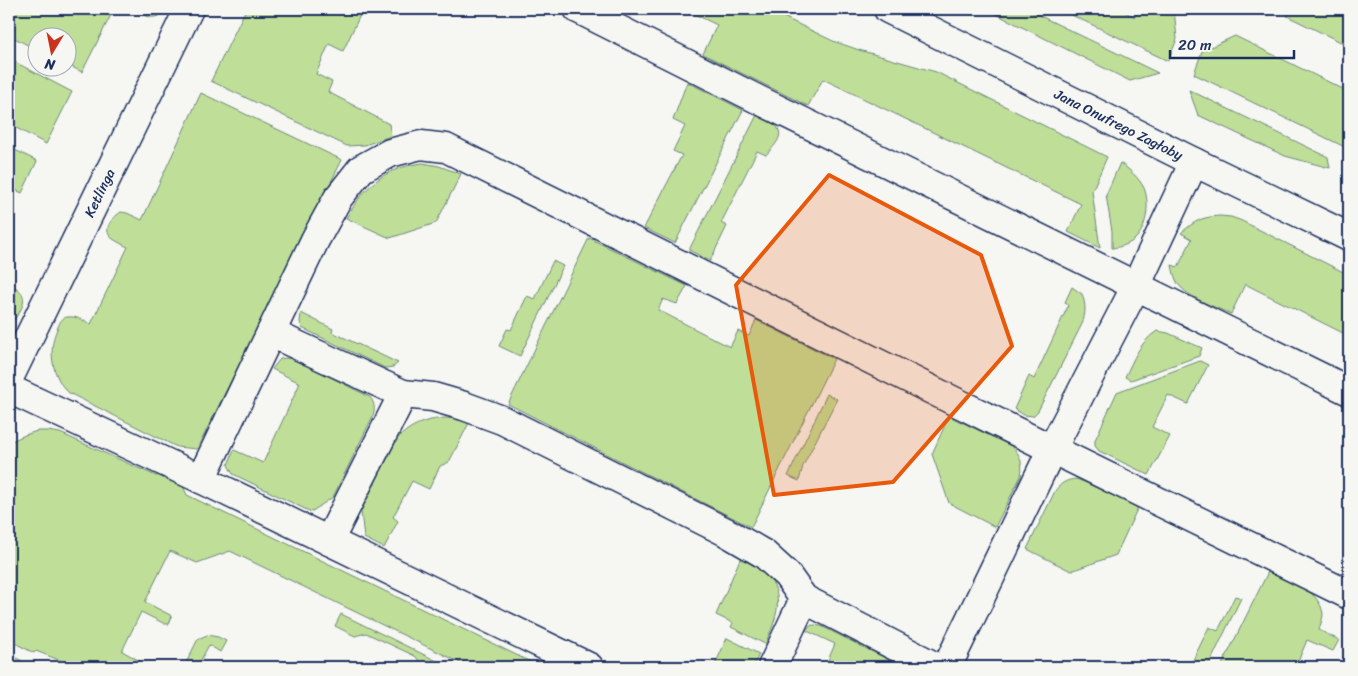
<svg xmlns="http://www.w3.org/2000/svg" width="1358" height="676" viewBox="0 0 1358 676" font-family="Sriracha,sans-serif">
<style>
.green{fill:#bfdf98;stroke:#6d877b}
.lines{fill:none;stroke-linecap:round;stroke-linejoin:round}
.minor-casing{stroke:#1b2f5e;stroke-width:31}
.minor{stroke:#f6f6f2;stroke-width:28}
.marked{fill:#e8590c;fill-opacity:0.2;stroke:#e8590c;stroke-width:4;stroke-linejoin:round}
.labels{text-anchor:middle;dominant-baseline:central;stroke-width:5;stroke-linejoin:round;paint-order:stroke}
.street-label{font-size:14px;fill:#1b2f5e;stroke:#f6f6f2}
</style>
<rect width="100%" height="100%" fill="#f6f6f2"/>
<filter id="ink" filterUnits="userSpaceOnUse"><feTurbulence type="fractalNoise" baseFrequency=".02" numOctaves="2"/><feDisplacementMap in="SourceGraphic" scale="10" xChannelSelector="R" yChannelSelector="G"/><feConvolveMatrix kernelMatrix="1 2 1 2 8 2 1 2 1" color-interpolation-filters="sRGB"/></filter>
<g filter="url(#ink)">
<!-- green -->
<path class="green" d="M9,9H114L82,72L68,65V38H38L37,50L9,35Z
M136,9H166C157,22 146,17 135,11Z
M246,9H363L343,51L329,44L316,74L332,82L328,92L389,124L391,136L365,145L347,146L211,81Z
M684,9H767L833,41L859,50L936,72L1107,157L1092,191L1100,248L1068,232L1081,204L823,79L808,106L703,54L717,25Z
M986,9H1026L1158,73L1130,81Z
M1059,9H1119L1135,17L1139,9H1174L1177,39L1168,61Z
M1291,9H1349V46L1287,16Z
M1235,36L1349,92V149L1194,74L1202,51Z
M9,59L72,92L46,144L9,124Z
M687,82L743,110L675,243L644,228L682,155L673,151L685,126L673,120Z
M1189,90L1328,157L1330,168L1285,156L1198,115Z
M201,93L342,160L197,449L177,447L69,393C65,389 61,385 59,380C50,364 50,343 58,327C60,322 62,317 68,317C77,316 84,321 91,324L128,247C123,245 118,242 113,239C101,230 112,218 121,212L127,213L142,220Z
M757,115C762,118 770,121 775,125C787,135 773,147 766,155L757,151L721,223L727,226L710,261L689,250Z
M9,147L37,161L22,193L9,187Z
M423,163L439,166L461,174L436,223L390,238L346,218C350,213 353,207 357,201C375,177 393,167 423,163Z
M1120,163C1129,169 1139,178 1144,188C1150,203 1147,226 1137,237C1131,244 1121,247 1112,248V231L1106,195Z
M1220,216L1231,217L1242,221L1349,275V336L1245,284L1231,314C1215,307 1188,298 1178,284C1175,279 1173,271 1172,265L1178,267L1192,239L1181,233C1195,221 1201,217 1220,216Z
M589,238L687,286L677,304L663,299L658,310L730,347L738,331L749,336L756,320L834,359L751,527L508,404Z
M553,261L563,266L520,356L499,346L507,329L511,330L527,296L535,299Z
M9,284C23,290 28,298 19,313C16,317 13,322 9,326Z
M1072,287L1082,294C1086,305 1086,313 1082,324L1038,411L1033,416L1024,415L1014,409L1029,376L1034,379L1068,306L1065,302Z
M301,313L333,329L332,332L398,363L393,367L385,368L302,328L300,322Z
M1157,331L1168,333L1202,348L1199,356L1131,380L1125,377C1134,359 1139,343 1157,331Z
M285,358L294,359L370,397C376,405 375,412 371,420L333,497L311,512L233,474L228,465L234,450L263,463L300,383L272,369L280,359Z
M1200,361L1208,365L1188,404L1168,395L1152,427L1170,436L1149,475L1099,451L1095,446V440L1117,392Z
M827,394L837,399L803,466L799,481L788,476Z
M949,416L1011,446C1021,454 1023,464 1021,476L995,527L949,503L932,454Z
M445,418L458,419L469,423L449,462L440,466L429,489L412,481L393,517L398,521L384,548L364,538L361,511L397,439C412,424 425,420 445,418Z
M37,431H48L60,433L156,476L164,474L180,480L187,495L541,667H469L230,551L197,563L170,551L145,602L172,616L169,624H165L141,612L122,651L149,666L148,667H77L36,651L34,653L9,640V442L25,435Z
M1076,479L1084,482L1138,507L1116,555L1071,571L1027,549L1055,491C1061,483 1066,480 1076,479Z
M740,559C748,562 757,566 764,572C787,594 776,620 765,644L731,627L733,623L716,615Z
M1269,570C1288,579 1320,590 1323,614C1323,619 1320,625 1319,630L1339,640L1333,651L1307,640L1297,664L1303,667H1221Z
M1235,596L1241,598L1208,667H1185L1189,661L1192,662L1209,627L1218,631Z
M341,614L449,667H425L415,656L366,633L355,636L335,626Z
M812,625L821,626L903,667H825L835,644L805,630Z
M207,635L218,637L226,641L220,652L209,645L197,667H184L198,639Z
M727,638L759,654L753,667H714Z
M9,653L28,665L27,667H9Z"/>
<g class="lines">
<defs>
<g id="minor">
<path d="M578,9L757,99L1349,391"/>
<path id="s1" d="M888,9L1194,162L1349,237"/>
<path d="M271,333L403,394L433,397L464,406L502,420L726,532L764,554L787,575L804,599L936,667"/>
<path id="s2" d="M9,378L189,9"/>
<path d="M9,389L201,479L589,667"/>
<path d="M201,479L315,240L338,198L361,169L390,153L421,145L446,148L952,400L1349,595"/>
<path d="M329,541L403,394"/>
<path d="M772,667L804,599"/>
<path d="M947,667L1052,449L1136,286L1194,162"/>
</g>
</defs>
<!-- minor casing -->
<use href="#minor" class="minor-casing"/>
<!-- minor -->
<use href="#minor" class="minor"/>
</g>
</g>
<!-- marked area -->
<path class="marked" d="M829,175L981,255L1012,346L893,482L774,495L736,285Z"/>
<g class="labels">
<!-- street labels -->
<g class="street-label">
<text stroke="none"><textPath href="#s1" startOffset="258">Jana Onufrego Zagłoby</textPath></text>
<text stroke="none"><textPath href="#s2" startOffset="206">Ketlinga</textPath></text>
</g>
</g>
<!-- margin -->
<rect width="1358" height="676" fill="none" stroke="#f6f6f2" stroke-width="30"/>
<rect x="15" y="15" width="1328" height="646" fill="none" stroke="#1b2f5e" stroke-width="2" filter="url(#ink)"/>
<!-- north arrow -->
<g transform="translate(52 52) rotate(190)"><circle r="24" fill="#f6f6f2" stroke="#9ea6b7"/>
<path d="M0-4L9 19L0 12L-9 19Z" fill="#c8321e"/>
<text y="-8" font-size="14" font-weight="bold" text-anchor="middle" fill="#1b2f5e">N</text>
</g>
<!-- scale -->
<path d="M1170 50v8h124v-8" fill="none" stroke="#1b2f5e" stroke-width="2.5"/>
<text x="1178" y="50" font-size="15" fill="#1b2f5e" stroke="#f6f6f2" stroke-width="4" paint-order="stroke">20 m</text>
</svg>
